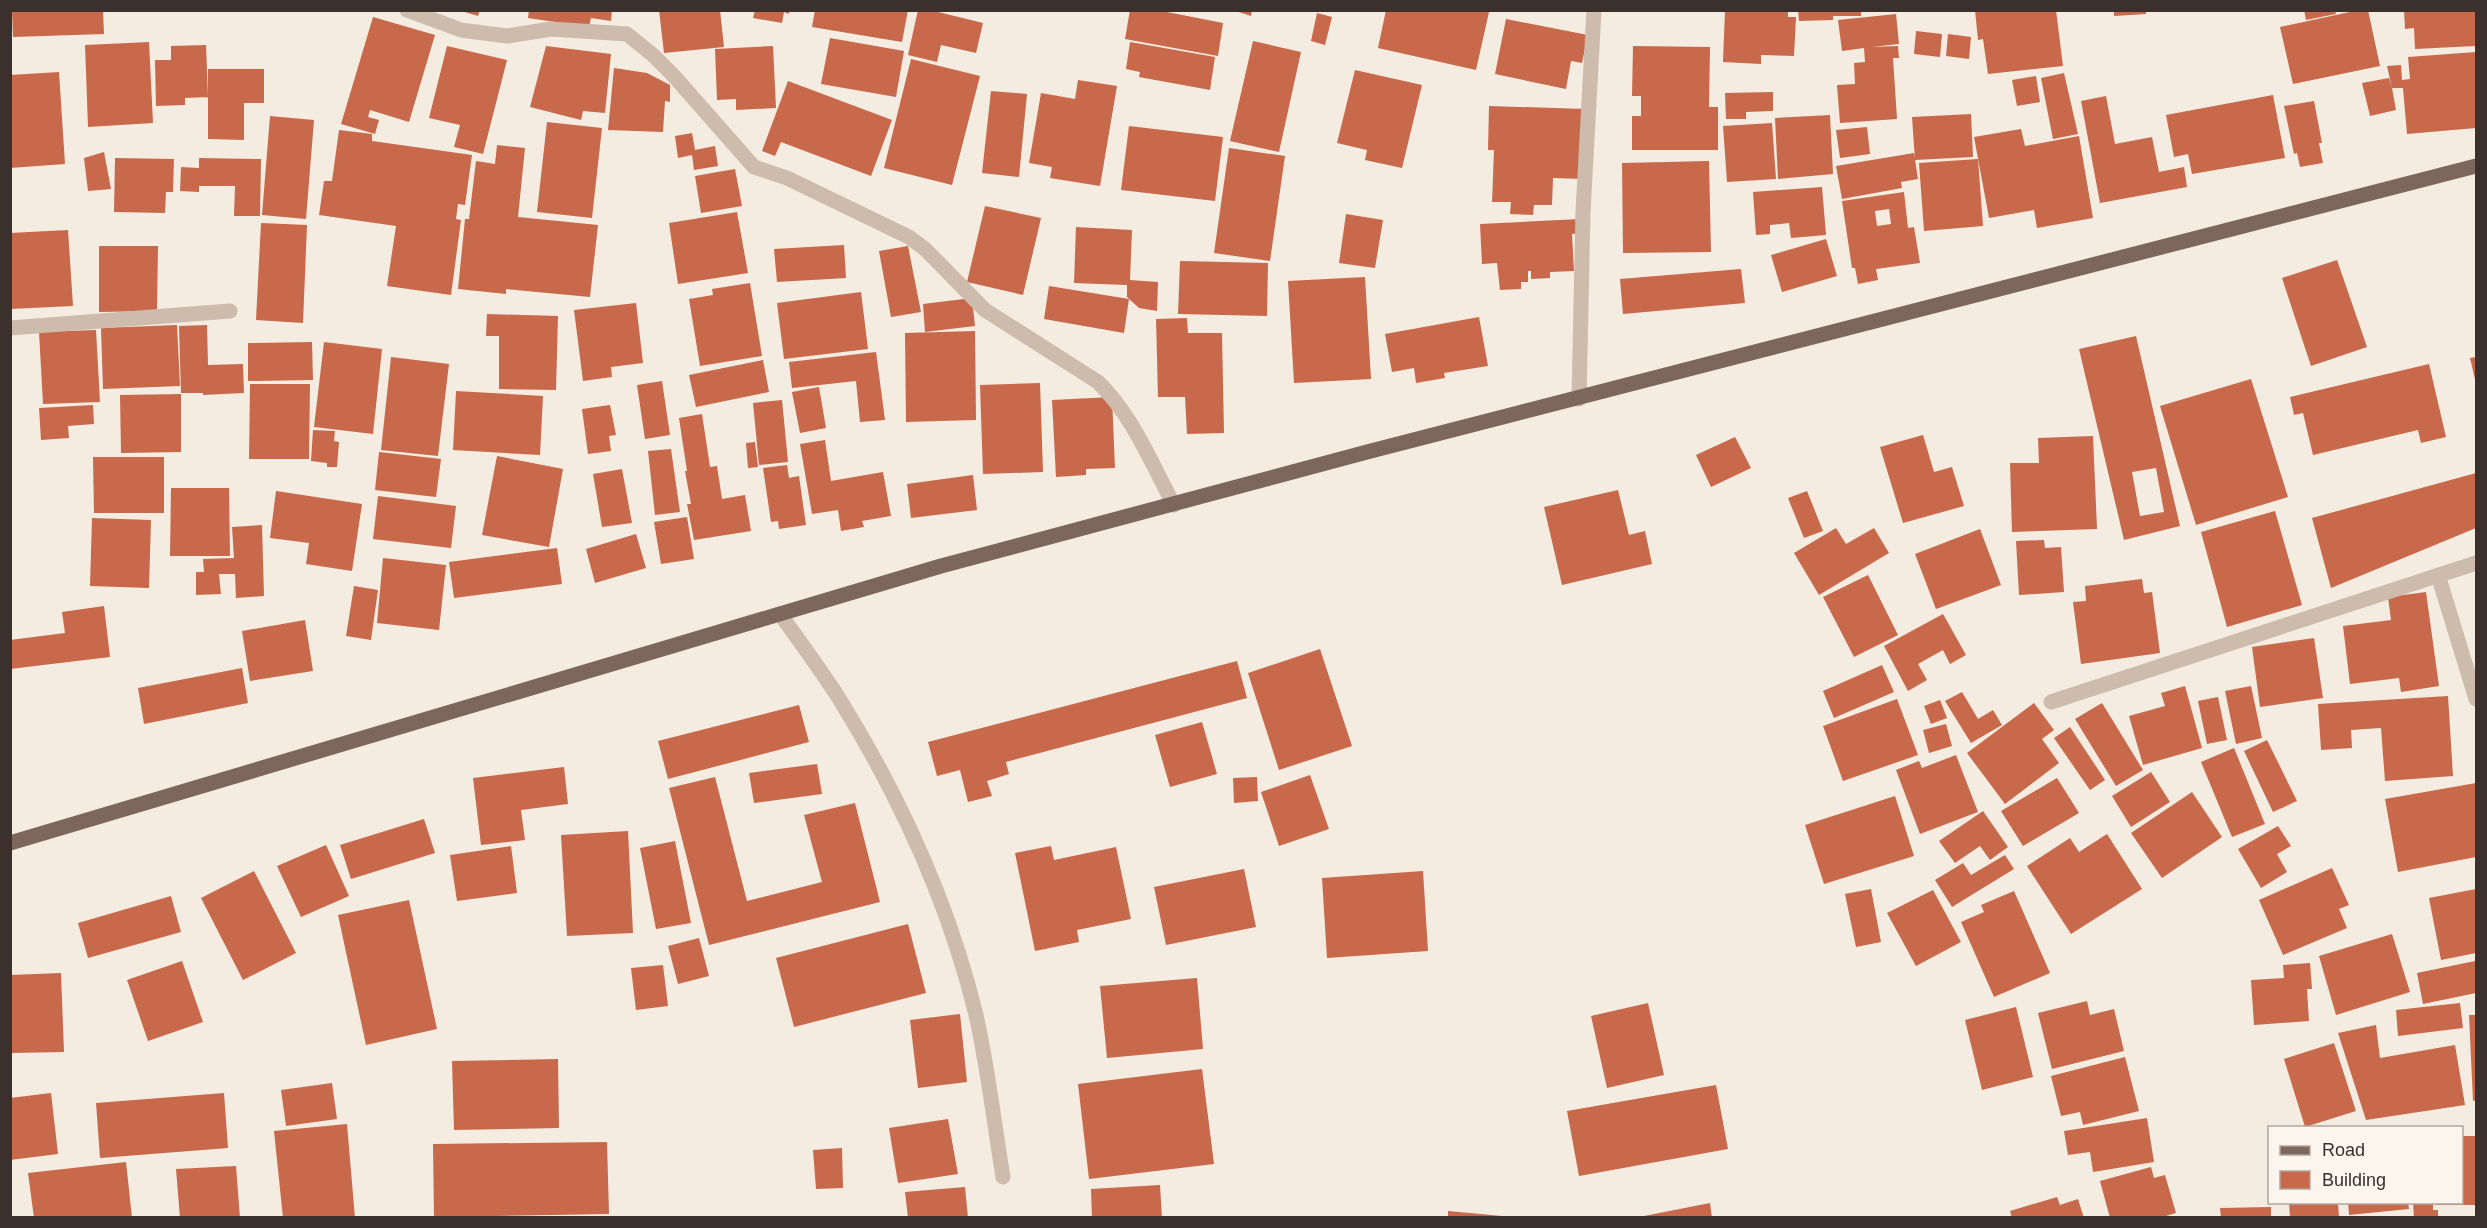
<svg xmlns="http://www.w3.org/2000/svg" width="2487" height="1228" viewBox="0 0 2487 1228" font-family="Arial,sans-serif">
<style>
.building{fill:#c8694b;fill-rule:evenodd}
.lines{fill:none;stroke-linecap:round;stroke-linejoin:round}
.service{stroke:#cdbbac;stroke-width:15}
.minor{stroke:#cdbbac;stroke-width:15}
.primary{stroke:#7d675c;stroke-width:15}
</style>
<rect width="100%" height="100%" fill="#f4ebe1"/>
<!-- building -->
<path class="building" d="M12,10H103L104,34L13,37Z
M458,10H480L478,16Z
M529,10H612L611,21L591,18L589,27L528,18Z
M659,10H720L724,47L664,53Z
M755,10H789V14L784,12L782,23L753,18Z
M815,10H908L902,42L812,27Z
M918,10H930L983,23L976,53L941,45L937,62L908,55Z
M1130,10H1157L1223,23L1218,56L1125,39Z
M1233,10H1252L1251,16Z
M1386,10L1489,12L1476,70L1378,48Z
M1725,10H1788V17H1796L1794,56L1761,55V64L1723,62Z
M1798,10H1861V16H1833V20L1799,21Z
M1975,10H2056L2063,66L1988,74L1983,39L1978,40Z
M2114,10H2146V14L2114,16Z
M2304,10H2335L2336,14L2306,20Z
M2359,10H2368L2380,66L2293,84L2280,27Z
M2404,10H2476V46L2415,49L2414,28L2405,29Z
M1317,13L1332,17L1325,45L1311,41Z
M1896,14L1899,44L1872,47L1898,46L1899,58H1893L1897,119L1840,123L1837,85L1855,84L1854,63L1865,62L1864,48L1842,51L1838,20Z
M373,17L435,35L409,122L370,110L368,117L379,120L375,134L341,124Z
M1506,19L1588,35L1582,63L1571,61L1566,89L1495,74Z
M1916,31L1942,34L1940,57L1914,54Z
M1948,34L1971,37L1969,59L1946,56Z
M830,38L904,51L896,97L821,84Z
M1253,41L1301,52L1279,152L1230,141Z
M149,42L153,123L88,127L85,45Z
M1130,42L1215,57L1210,90L1139,77L1140,72L1126,69Z
M206,45L208,97L185,98V105L156,106L155,60H171V46Z
M447,46L507,60L483,154L454,147L460,125L429,118Z
M546,46L611,54L605,113L583,111L581,120L530,107Z
M773,46L776,108L736,110V99L717,100L715,49Z
M1633,46L1710,47L1709,107H1718V150H1632V116H1641V96H1632Z
M2476,52V128L2407,134L2403,88H2392L2396,110L2370,116L2362,83L2389,78L2392,88L2387,66L2401,65L2402,80L2410,79L2408,57Z
M911,59L980,76L952,185L884,168Z
M614,68L647,73L670,85V102L665,101L663,132L608,130Z
M208,69H264V103H244V140L208,139Z
M1355,70L1422,85L1402,168L1365,160L1367,150L1337,143Z
M59,72L65,164L10,168V75Z
M2064,73L2078,134L2053,139L2041,78Z
M2036,76L2040,102L2017,106L2012,80Z
M1078,80L1117,86L1100,186L1050,178L1052,167L1029,163L1041,93L1075,99Z
M788,81L892,120L871,176L781,142L775,156L762,151Z
M991,91L1027,94L1019,177L982,173Z
M1773,92V111L1746,112V119H1726L1725,93Z
M2273,95L2285,158L2192,174L2188,154L2174,157L2166,115Z
M2106,96L2115,144L2152,137L2159,172L2184,167L2187,187L2100,203L2081,101Z
M2314,101L2322,143H2319L2323,163L2300,167L2297,153L2294,154L2284,106Z
M1489,106L1586,109L1584,179L1553,178L1552,205H1534L1533,215L1510,214L1511,202H1492L1494,150H1488Z
M1971,114L1973,157L1915,160L1912,117Z
M1830,115L1833,174L1778,179L1775,118Z
M270,116L314,120L306,219L262,215Z
M547,122L602,128L592,218L537,212Z
M1772,123L1776,179L1727,182L1723,126Z
M1129,126L1223,137L1215,201L1121,190Z
M1867,127L1870,154L1840,158L1836,130Z
M2021,129L2025,146L2079,136L2093,218L2037,228L2034,210L1989,218L1974,137Z
M339,130L372,134V141L472,155L465,205L458,204L456,219L461,220L451,295L387,286L396,226L319,215L324,181H332Z
M692,133L695,150L715,146L718,166L694,170L692,155L678,158L675,136Z
M497,145L525,148L518,217L598,225L590,297L506,289V294L458,289L465,219H469L476,161L495,164Z
M1229,148L1285,156L1270,261L1214,253Z
M104,152L111,189L88,191L84,158Z
M1914,153L1918,179L1901,182L1902,188L1842,199L1836,166Z
M115,158L174,159L173,192H166L165,213L114,212Z
M199,158L261,159L260,216H234L235,186H199V192L180,191L181,167L199,168Z
M1978,159L1983,226L1924,231L1919,163Z
M1709,161L1711,252L1623,253L1622,163Z
M735,169L742,206L701,213L695,176Z
M1822,187L1826,235L1791,238L1789,223L1770,225V234L1756,235L1753,192Z
M1904,192L1908,228L1914,227L1920,263L1876,269L1878,280L1858,284L1855,268H1852L1842,201ZM1889,209L1891,224L1877,226L1875,211Z
M985,206L1041,218L1023,295L967,282Z
M737,212L748,273L678,284L669,223Z
M1346,214L1383,220L1375,268L1339,263Z
M1580,219L1581,233L1572,234L1574,271L1550,272V278L1531,279V271H1528V282H1521V289L1500,290L1497,263L1482,264L1480,224Z
M261,223L307,225L303,323L256,320Z
M1076,227L1132,230L1130,280L1158,282L1157,311L1139,308L1127,297V285L1074,283Z
M68,230L73,306L10,309V233Z
M1826,239L1837,276L1782,292L1771,255Z
M844,245L846,278L777,282L774,249Z
M99,246H158L157,311L99,312Z
M908,246L921,312L891,317L879,251Z
M2337,260L2367,347L2311,366L2282,278Z
M1180,261L1268,263L1267,316L1178,314Z
M1741,269L1745,303L1623,314L1620,279Z
M1365,277L1371,379L1294,383L1288,281Z
M750,283L762,356L700,366L689,299L713,295L712,289Z
M1049,286L1129,299L1124,333L1044,319Z
M861,292L868,349L784,359L777,303Z
M972,298L975,326L925,332L923,304Z
M636,303L643,363L611,367L612,377L583,381L574,310Z
M487,314L558,316L556,390L499,389V336H486Z
M1479,317L1488,366L1444,373L1445,378L1416,383L1414,368L1392,372L1385,334Z
M1187,318L1188,333H1222L1224,433L1187,434L1185,397H1158L1156,319Z
M177,325L180,386L103,389L101,328Z
M207,325L208,365L243,364L244,393L203,395V393H181L179,326Z
M96,330L100,402L43,404L39,332Z
M975,331L976,420L906,422L905,333Z
M2136,336L2180,526L2124,540L2079,349ZM2156,468L2164,512L2140,516L2132,472Z
M312,342L313,380L248,381V343Z
M324,342L382,349L373,434L314,427Z
M876,352L885,420L860,422L856,381L792,388L789,362Z
M391,357L449,364L438,456L381,450Z
M2476,357V384L2470,358Z
M763,360L769,392L696,407L689,375Z
M2429,364L2446,437L2421,443L2418,430L2313,455L2303,413L2294,415L2290,397Z
M2251,379L2288,497L2196,525L2160,406Z
M662,381L670,435L645,439L637,385Z
M1040,383L1043,472L983,474L980,385Z
M250,384H310L309,459H249Z
M819,387L826,428L800,433L792,392Z
M456,391L543,396L540,455L453,450Z
M181,394V452L121,453L120,395Z
M1112,397L1115,468L1086,469V475L1056,477L1052,400Z
M782,400L788,462L759,465L753,403Z
M93,405L94,424L68,426L69,438L41,440L39,408Z
M610,405L616,435L609,436L611,451L588,454L582,409Z
M702,414L710,467L717,466L722,499L745,495L751,531L694,540L687,504H691L685,471H687L679,418Z
M313,430L335,431L334,441L339,442L337,467H327V463L311,461Z
M1923,435L1934,472L1952,467L1964,506L1903,523L1880,447Z
M2093,436L2097,529L2012,532L2010,463H2039L2038,438Z
M1735,437L1751,468L1711,487L1696,455Z
M825,440L831,481L883,472L891,516L862,521L864,527L841,531L838,510L812,514L800,444Z
M755,442L758,467L748,468L746,443Z
M671,449L680,512L655,515L648,451Z
M379,452L441,459L436,497L375,490Z
M497,456L563,469L549,547L482,535Z
M93,457H164V513H94Z
M787,465L789,478L799,476L806,525L779,529L778,521L771,522L763,468Z
M622,469L632,523L602,527L593,474Z
M2476,473V528L2331,588L2312,518Z
M973,475L977,510L911,518L907,484Z
M171,488H229L230,556H170Z
M1618,490L1629,535L1645,531L1652,564L1562,585L1544,507Z
M276,491L362,504L352,571L306,564L309,543L270,538Z
M1807,491L1823,531L1804,538L1788,498Z
M378,496L456,506L451,548L373,539Z
M2275,511L2302,605L2227,627L2201,532Z
M687,517L694,559L661,564L654,522Z
M92,518L151,520L149,588L90,586Z
M262,525L264,596L236,598L235,574H219L221,594L196,595V572H204L203,559L234,558L232,527Z
M1836,528L1846,544L1874,528L1889,553L1819,595L1794,553Z
M1980,529L2001,585L1936,609L1915,554Z
M636,534L646,568L595,583L586,549Z
M2044,540L2045,548L2061,547L2064,592L2019,595L2016,541Z
M557,548L562,584L454,598L449,562Z
M383,558L446,565L439,630L377,623Z
M1868,575L1898,635L1854,657L1823,597Z
M2142,579L2144,593L2152,592L2160,653L2081,664L2073,602L2086,601L2085,586Z
M354,586L378,590L371,640L346,636Z
M2426,592L2439,686L2401,692L2399,678L2350,684L2343,626L2391,620L2388,597Z
M104,606L110,657L10,669V640L65,633L62,612Z
M1943,614L1966,655L1950,664L1943,650L1918,664L1927,680L1908,691L1884,646Z
M305,620L313,671L250,681L242,631Z
M2314,638L2323,698L2260,707L2252,647Z
M1320,649L1352,746L1279,770L1248,673Z
M1237,661L1247,698L1006,762L1009,774L987,781L992,796L968,802L960,770L937,776L928,742Z
M1882,665L1894,692L1834,718L1823,691Z
M242,668L248,703L144,724L138,688Z
M2185,686L2202,748L2143,765L2129,716L2165,706L2161,693Z
M2251,686L2262,738L2236,744L2225,691Z
M1962,692L1978,719L1993,710L2002,725L1971,743L1945,701Z
M2448,696L2453,776L2385,781L2381,728L2351,730L2352,748L2321,750L2318,704Z
M2218,697L2227,740L2207,744L2198,701Z
M1897,699L1918,755L1843,781L1823,726Z
M1940,700L1947,718L1931,724L1924,706Z
M2034,703L2054,730L2042,739L2059,763L2005,804L1967,753Z
M2102,703L2143,770L2116,786L2075,719Z
M799,705L809,742L668,779L658,741Z
M1202,722L1217,774L1170,787L1155,735Z
M1946,724L1952,746L1929,753L1923,730Z
M2070,727L2105,780L2090,790L2054,738Z
M2267,740L2297,801L2273,812L2244,751Z
M2234,748L2265,824L2232,837L2201,762Z
M1956,755L1978,812L1920,834L1896,770L1919,761L1922,768Z
M817,764L822,794L754,803L749,773Z
M564,767L568,804L521,810L525,840L481,845L473,778Z
M2151,772L2170,802L2131,827L2112,796Z
M1310,775L1329,829L1279,846L1261,792Z
M715,777L747,901L822,882L804,815L855,803L880,902L709,945L669,788Z
M1257,777L1258,801L1234,803L1233,778Z
M2057,778L2079,813L2023,846L2001,811Z
M2476,783V857L2398,872L2385,799Z
M2192,792L2222,837L2162,878L2131,833Z
M1895,796L1914,856L1824,884L1805,825Z
M1983,811L2008,847L1990,860L1980,846L1955,863L1939,841Z
M424,819L435,853L351,879L340,845Z
M2278,826L2291,846L2277,854L2287,872L2261,888L2238,849Z
M628,831L633,933L567,936L561,835Z
M2107,834L2142,889L2071,934L2027,866L2070,838L2079,852Z
M675,841L691,923L656,929L640,848Z
M326,845L349,896L301,917L277,866Z
M511,846L517,893L457,901L450,855Z
M1051,846L1054,860L1116,847L1131,919L1077,930L1079,942L1035,951L1015,853Z
M2005,855L2014,869L1952,907L1935,880L1963,863L1971,875Z
M2332,868L2349,905L2339,909L2347,928L2283,955L2259,900Z
M1244,869L1256,927L1166,945L1154,887Z
M254,871L296,953L243,980L201,898Z
M1423,871L1428,951L1327,958L1322,878Z
M1871,889L1881,942L1856,947L1845,894Z
M2476,889V953L2441,960L2429,898Z
M1933,890L1961,942L1916,966L1887,913Z
M2014,891L2050,973L1994,997L1961,922L1984,912L1981,905Z
M171,896L181,932L88,958L78,923Z
M409,900L437,1029L366,1045L338,915Z
M908,924L926,993L794,1027L776,958Z
M2392,934L2410,992L2336,1015L2319,956Z
M699,938L709,976L678,984L668,946Z
M182,961L203,1022L148,1041L127,980Z
M2475,961L2476,993L2423,1004L2417,973Z
M2310,963L2312,989H2307L2309,1021L2254,1025L2251,980L2284,978L2283,965Z
M663,965L668,1006L636,1010L631,968Z
M61,973L64,1052L10,1053V975Z
M1197,978L1203,1049L1107,1058L1100,986Z
M2087,1001L2090,1015L2114,1009L2124,1051L2052,1069L2038,1013Z
M1648,1003L1664,1075L1607,1088L1591,1016Z
M2460,1003L2463,1028L2398,1036L2396,1010Z
M2016,1007L2033,1077L1982,1090L1965,1020Z
M960,1014L967,1082L918,1088L910,1020Z
M2469,1015H2476V1100L2473,1101Z
M2376,1025L2380,1058L2455,1045L2465,1105L2366,1120L2338,1033Z
M2334,1043L2356,1111L2305,1127L2284,1059Z
M2125,1057L2139,1111L2083,1125L2080,1112L2061,1116L2051,1076Z
M558,1059L559,1128L454,1130L452,1061Z
M1202,1069L1214,1164L1089,1179L1078,1084Z
M332,1083L337,1119L286,1126L281,1090Z
M1716,1085L1728,1149L1579,1176L1567,1111Z
M51,1093L58,1154L10,1160V1098Z
M224,1093L228,1148L100,1158L96,1103Z
M2147,1118L2154,1162L2093,1172L2090,1152L2068,1155L2064,1131Z
M948,1119L958,1174L898,1183L889,1128Z
M347,1124L355,1218H283L274,1131Z
M2462,1136H2476V1205H2436L2435,1202H2462Z
M607,1142L609,1214L434,1217L433,1144Z
M842,1148L843,1188L816,1189L813,1150Z
M126,1162L132,1218H34L28,1173Z
M236,1166L240,1218H180L176,1169Z
M2151,1167L2154,1178L2165,1175L2176,1213L2159,1218H2110L2100,1181Z
M1160,1185L1162,1218H1092L1091,1189Z
M965,1187L968,1218H908L905,1192Z
M2057,1197L2060,1205L2078,1199L2084,1218H2012L2010,1211Z
M2289,1202H2338L2339,1218H2290Z
M2348,1202H2408L2409,1209L2349,1215Z
M2413,1202H2433V1210H2438V1218H2414Z
M1710,1203L1712,1218H1645L1644,1216Z
M2271,1207V1218H2221L2220,1208Z
M1448,1211L1502,1216V1218H1448Z"/>
<g class="lines">
<!-- service -->
<path class="service" d="M780,614C800,642 821,670 840,700C900,797 949,904 976,1015C988,1068 994,1123 1003,1177"/>
<!-- minor -->
<path class="minor" d="M407,10L461,30L507,36L551,29L627,34L654,56L673,75L754,167L787,178L909,237L925,249L985,310L1098,382C1133,416 1151,463 1174,505
M10,328L230,311
M1579,399L1583,212L1594,10
M2438,575L2476,699
M2051,702L2476,563"/>
<!-- primary -->
<path class="primary" d="M10,843L941,566L1367,452L2476,166"/>
</g>
<!-- border -->
<rect width="2487" height="1228" fill="none" stroke="#3b302b" stroke-width="24"/>
<!-- legend -->
<rect x="2268" y="1126" width="195" height="78" fill="#fbf5ee" stroke="#aea6a0" stroke-width="1.5"/>
<rect x="2280" y="1146" width="30" height="9" fill="#7d675c" stroke="#aea6a0" stroke-width="1.5"/>
<text x="2322" y="1156" font-size="18" fill="#3b302b">Road</text>
<rect x="2280" y="1171" width="30" height="18" fill="#c8694b" stroke="#aea6a0" stroke-width="1.5"/>
<text x="2322" y="1186" font-size="18" fill="#3b302b">Building</text>
</svg>
